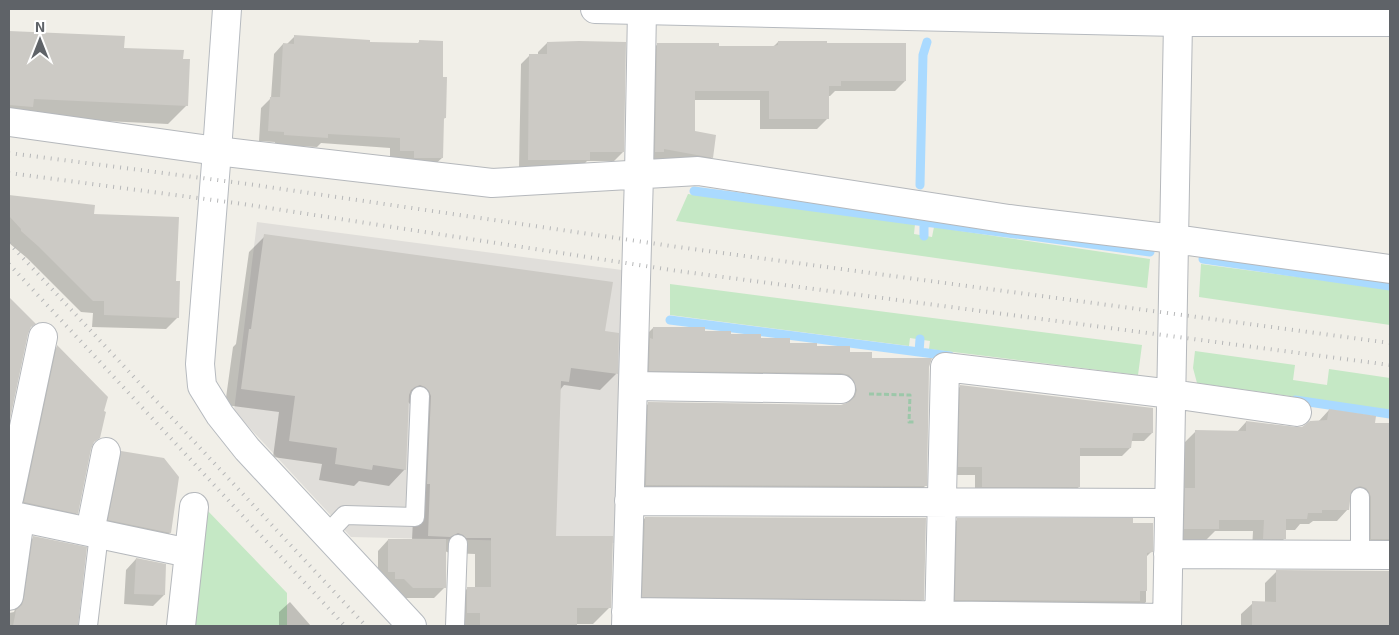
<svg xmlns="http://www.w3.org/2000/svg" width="1399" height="635" viewBox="0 0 1399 635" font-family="'Exo 2',sans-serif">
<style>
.industrial{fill:#e0deda}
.green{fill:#c5e8c5}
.shadow{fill:#0003}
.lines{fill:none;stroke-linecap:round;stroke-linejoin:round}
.stream{stroke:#aadaff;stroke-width:9}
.building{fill:#cccac5}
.lane-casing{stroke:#b5b8bc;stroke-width:20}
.street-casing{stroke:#b5b8bc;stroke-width:30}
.secondary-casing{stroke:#b6babf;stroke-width:30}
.path{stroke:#9cc7a9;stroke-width:3;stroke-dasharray:5 2.5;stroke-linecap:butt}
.lane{stroke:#fff;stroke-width:18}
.street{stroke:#fff;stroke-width:28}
.secondary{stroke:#fff;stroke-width:28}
.rail{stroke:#b6b7b8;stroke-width:4;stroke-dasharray:1 6;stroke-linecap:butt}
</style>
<rect width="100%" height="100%" fill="#f1efe8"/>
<!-- industrial -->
<path class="industrial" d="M257,222L622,270L614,543L351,537L234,411Z"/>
<!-- green -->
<path class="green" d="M688,194L915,224L914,234L932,237L934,227L1150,259L1147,288L676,221Z
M1201,264L1390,289V325L1199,297Z
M670,284L1142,345L1138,375L929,349L930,341L910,338L909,346L670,315Z
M1195,351L1295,365L1293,380L1327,385L1329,369L1390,378V410L1197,383L1193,368Z
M206,509L287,593V626H193Z"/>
<!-- shadow -->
<path class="shadow" d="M9,32L124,37L123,49L187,105L168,124L21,117L9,124Z
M294,37L368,43L417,44L420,41L442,78L445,118L442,120V158L432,167L390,160V148L321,143L317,147L275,145V142L259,141L261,108L271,98L274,54L283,44L286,45Z
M778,42L826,44L905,81L895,91H835L830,96H827V119L817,129H760V100H693V132L712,157L702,167L655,159L652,162L647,54L658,44L718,48H772Z
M547,43L623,152L614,161H587L580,168H519L521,64L530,55H538V52Z
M9,196L94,206L93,215L175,282L178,317L166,329L92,327L93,313L81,312L27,258L9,243Z
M265,236L604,332L616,374L600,390L564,385L560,390L555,538L610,607L593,624H576L575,626H451V604L468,588H475V554L449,553L445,551V587L434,598H403L378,582V551L388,540H412L414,500L413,407L408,402L405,469L389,486L359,481L354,486L319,480L322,464L273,457L279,412L225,405L233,347L236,344L249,252Z
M9,305L17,306L29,329L27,333L9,418Z
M653,328L760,339L816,348L871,359L928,366L925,486L917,495L638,494L640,412L649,403L841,406L847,404L848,399L641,379L645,336Z
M57,347L91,445L77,513L67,523L15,512L48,357Z
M961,386L1152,433L1144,441H1131L1130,448L1122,456H1079V487L1070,495L975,494V475H951L952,394Z
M1329,410L1374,424H1390V556L1360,550L1353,499L1348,498V509L1337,521H1313L1309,524H1300L1295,530H1285V538L1273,550H1252L1253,531H1215L1206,540H1173L1174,501L1184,491V443L1196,431L1237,432L1246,422L1303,428L1318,422Z
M122,453L170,533L159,543L98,530L111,463Z
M645,518L923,599L913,609L633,606L635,528Z
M958,519L1132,524L1151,552L1146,557V602L1136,611L946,609L948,529Z
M34,537L76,625V626H9V613L14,612L15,609L24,547Z
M136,559L164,595L153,606L124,604L126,570Z
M1277,571L1390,572V626H1241V614L1253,603H1265V583Z
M290,602L311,626H279V612Z"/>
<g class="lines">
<!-- stream -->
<path class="stream" d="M920,185L923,55L927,42
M694,191L1150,252
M924,236V222
M1203,259L1390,286
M670,320L950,356
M919,352L920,339
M1295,400L1390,414"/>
</g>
<!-- building -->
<path class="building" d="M9,31L125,36L124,48L184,50L183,59H190L188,106L34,99L33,107L9,105Z
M294,35L370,40V42L419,43V40L443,41V77H447L446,118H444L443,158H414V151H400V138L328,134V138L284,135V132L268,131L270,97H280L283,43L294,44Z
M579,41L626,42L624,152H590V160H528L529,54H547V42Z
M778,41H827V43H906V81H841V86H829V119H769V91H695V131L716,135L713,158L664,149V152H655L657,43H719V46H773L778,45Z
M9,195L95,205L94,214L179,217L176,281H180L179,318L104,315V301H93L39,247L21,231V229L9,216Z
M264,234L613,282L605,331L619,333L618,374L571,368L569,382L561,381L556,536H613L611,608H577V626H552V625H480V613H467V587H491V538H466L463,535L458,533L450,537L428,536L430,484H427L431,396L429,391L425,387L420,385L415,387L411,390L409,395L406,470L373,465L372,470L335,464L337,448L289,441L295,396L241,389L249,329H251Z
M9,297L36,324L31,327L28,334L9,424Z
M653,327H705V331H731V334H761V338H790V343H817V346H850V352H872V358H932L929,367L927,486L646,485L648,402L841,405L849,402L855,397L857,390L854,381L849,375L841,373L649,371L650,338L653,339Z
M57,345L108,397L104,411L106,412L100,438L94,442L91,449L78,514L24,502Z
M960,385L1153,408V433H1133L1131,448H1080V487H982V467H958Z
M1329,409L1376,416L1375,423H1390V539H1371V497L1369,492L1366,488L1360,486L1355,488L1351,492L1349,510H1322V513H1308L1307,519H1286V539H1263L1264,520H1219V529H1184L1185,488H1195V430L1246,431V421L1295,427H1302L1310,421L1327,420Z
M121,451L164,458L179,477L171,533L108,520Z
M645,517L926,518L924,600L642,597Z
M957,518H1133V523H1153V552L1147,553V591H1140V601L955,600Z
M33,536L87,547L78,626H13L16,610L22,605L24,598Z
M388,539H446V588H413L404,579H395V572H388Z
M136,558L166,564L165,595L134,594Z
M1276,570L1390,571V626H1252V601L1276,602Z"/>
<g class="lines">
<defs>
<path id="lane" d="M1360,497V555
M327,534L345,515L415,517L420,396
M88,626L99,534
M455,626L458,544"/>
<path id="street" d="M9,122L217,151L492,183L698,171L1009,219L1174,239L1390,269
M633,386L841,389
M9,498L43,337
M629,501L1169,503
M9,515L189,553
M90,532L106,452
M1168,554L1390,555
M9,596L20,518
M626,612L1167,618
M181,626L194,507
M626,626L639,175L642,10
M939,626L945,367L1172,394L1297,412
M1167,626L1178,22"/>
<path id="secondary" d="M227,9L217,151L200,364L202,386L220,415L247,449L412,626
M595,9L1178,22H1390"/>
</defs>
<!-- lane casing -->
<use href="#lane" class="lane-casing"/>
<!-- street casing -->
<use href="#street" class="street-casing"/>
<!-- secondary casing -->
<use href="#secondary" class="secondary-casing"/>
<!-- path -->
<path class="path" d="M869,394L910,395L909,422H915"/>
<!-- lane -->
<use href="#lane" class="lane"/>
<!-- street -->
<use href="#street" class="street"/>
<!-- secondary -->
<use href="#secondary" class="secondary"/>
<!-- rail -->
<path class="rail" d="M9,153L248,184L678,247L1390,343
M9,173L243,204L678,271L1390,365
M9,243L366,626
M9,264L345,626"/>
</g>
<!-- border -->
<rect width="1399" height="635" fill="none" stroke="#5f6368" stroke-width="20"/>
<!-- north arrow -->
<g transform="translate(40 40)" stroke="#ffffff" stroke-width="4" paint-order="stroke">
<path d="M0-4L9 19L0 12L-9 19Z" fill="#5f6368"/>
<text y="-8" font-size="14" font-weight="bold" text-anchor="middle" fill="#5f6368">N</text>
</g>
</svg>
